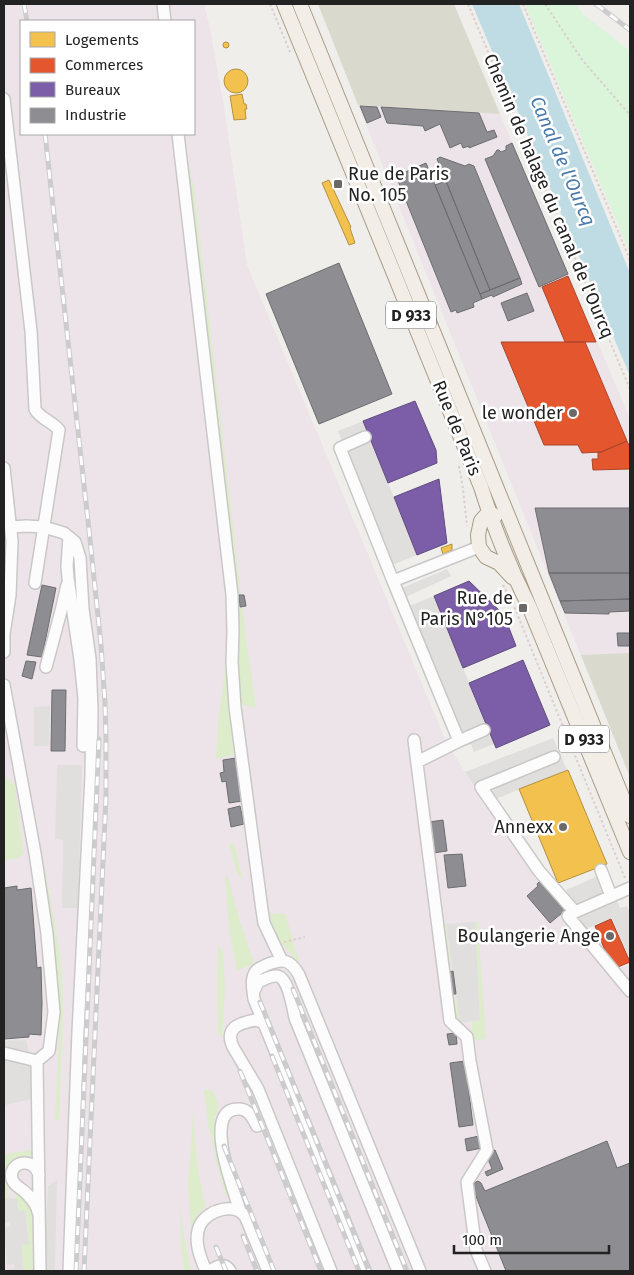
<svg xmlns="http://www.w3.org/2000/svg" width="634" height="1275" viewBox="0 0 634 1275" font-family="'Fira Sans',sans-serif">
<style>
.industrial{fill:#ede4e9;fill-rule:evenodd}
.construction{fill:#d9d9cd}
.grass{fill:#ddeccb}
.park{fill:#daf5da}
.parking{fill:#e0dfde}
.water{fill:#bfdbe3}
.homes{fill:#f2c14e;stroke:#b49141}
.shops{fill:#e4572e;stroke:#aa472a}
.offices{fill:#7b5ea7;stroke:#604c7f}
.industry{fill:#8d8d92;stroke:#6d6d70}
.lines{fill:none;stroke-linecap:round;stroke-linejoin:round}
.minor-casing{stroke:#c9c8c7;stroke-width:14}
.major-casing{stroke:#a79c86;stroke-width:16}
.path{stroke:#dccecd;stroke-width:2;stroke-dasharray:2.5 2.5;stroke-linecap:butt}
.minor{stroke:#fdfcfc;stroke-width:11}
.major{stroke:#f3ede7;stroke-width:14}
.rail-casing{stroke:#ccc;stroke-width:5}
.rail{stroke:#fff;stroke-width:3;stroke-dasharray:9;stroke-linecap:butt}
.poi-dot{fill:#6a6968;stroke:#fff;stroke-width:2}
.labels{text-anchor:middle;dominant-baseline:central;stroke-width:5;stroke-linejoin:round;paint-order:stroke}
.shield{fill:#fff;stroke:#646464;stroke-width:1}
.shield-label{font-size:16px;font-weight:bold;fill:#222}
.poi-label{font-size:18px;fill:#222;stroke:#fff;text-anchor:end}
.street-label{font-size:18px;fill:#222;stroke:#fff}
.water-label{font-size:19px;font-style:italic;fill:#4a7aab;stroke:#fff}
</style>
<rect width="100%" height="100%" fill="#f0eeeb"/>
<!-- industrial -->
<path class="industrial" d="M4,4H204L210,28L224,107L247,265L446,741L465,772L538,877L619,968L630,964V1271H4ZM21,21H194V134H21Z
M358,105L500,114L630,418V777Z"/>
<!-- construction -->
<path class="construction" d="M318,4H454L500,114L358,105Z
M630,653V777L581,655Z"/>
<!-- grass -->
<path class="grass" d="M184,143L194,188L245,630L256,708L240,704Z
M231,624L239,754L216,759L218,723Z
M4,775L15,786L24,854L15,859L4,860Z
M229,843H234L243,880L237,873Z
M43,857L60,953L62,982L63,1014L59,1120H55L60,1014L58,982Z
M225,877H228L239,918L254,963L237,971L229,929Z
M283,913L286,916L300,965L275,935L267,915Z
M475,922H478L486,1039L472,1040V1021L480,1020Z
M446,924L451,964L449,968L455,1002L457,1001L459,1023L454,1022L440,925Z
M218,944L223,951L225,989L222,1037L218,1035L217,986Z
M204,1089L214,1092C218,1103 222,1108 214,1118L231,1200L225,1194L217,1164L208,1124Z
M194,1105C194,1140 197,1173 206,1207C193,1215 193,1228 192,1242L188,1185Z
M33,1150L34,1156C28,1156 22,1156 17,1157C0,1164 7,1185 9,1199H4V1154Z
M15,1191L29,1204L35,1219L33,1271H24L21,1245L29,1243L26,1211H18Z
M180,1207L183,1230L191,1271H184L181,1246Z"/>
<!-- park -->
<path class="park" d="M525,4H575L584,15L630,51V253Z"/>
<!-- parking -->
<path class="parking" d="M363,421L417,555L392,565L338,431Z
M447,569L451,576L406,597L402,588Z
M434,596L494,744L474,752L471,744L466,746L409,606Z
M50,706L49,746H34V707Z
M553,738L567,770L486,803L465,772Z
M57,765H82L78,908H62L63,840L55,839Z
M605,873L620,908L627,906L630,912V954L628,955L612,918L585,929L566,890Z
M475,922L480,1020L459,1023L457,1001L446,924Z
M26,1040L32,1063V1099L4,1105V1041Z
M57,1180L55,1271H44L48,1186Z
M17,1198L18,1211L25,1210L29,1244L21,1245L24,1271H7V1270L15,1268L14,1264L7,1265L4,1228L10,1226V1222L4,1223V1199Z"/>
<!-- water -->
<path class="water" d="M472,4H519L630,273V376Z"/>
<!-- homes -->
<path class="homes" d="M223 45a3 3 0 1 1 6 0a3 3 0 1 1-6 0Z
M224 81a12 12 0 1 1 24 0a12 12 0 1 1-24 0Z
M242,94L244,104H246L247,109H245L246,119L234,120L230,96Z
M329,180L351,227L350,228L355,243L349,245L322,183Z
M452,544V550L443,554L441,548Z
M568,770L607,864L558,883L519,789Z"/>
<!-- shops -->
<path class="shops" d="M568,276L596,342H565L542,287Z
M501,342H585L627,441L601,452L582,453L578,445H544Z
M627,441L630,448V469L593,470L592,459H598V452H601Z
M611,919L630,962L618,967L606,953L595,926Z"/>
<!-- offices -->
<path class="offices" d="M415,401L436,450L437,463L388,483L363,421Z
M439,479L447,543L417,555L394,497Z
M469,581L504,615L516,646L463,668L434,596Z
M523,660L550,725L496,748L469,683Z"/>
<!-- industry -->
<path class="industry" d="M360,106L377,107L381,117L367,123Z
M381,107L479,113L487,132L494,130L497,137L469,148V146L463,148L461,143L450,148L440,124L425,131L423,126L387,123Z
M512,143L568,274L539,287L485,159L493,156L497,150H499L501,152L506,150V146Z
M440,157L465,166L469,164L474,166L520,278L490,290L437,159Z
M426,163L482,299L473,303L474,307L457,313L456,310L451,312L396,176Z
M446,181L490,290L480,294L435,185Z
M339,263L392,394L319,424L266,294Z
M520,278L522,284L493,297L492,295L482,299L480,294Z
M527,293L534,311L508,321L501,303Z
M535,508H630V573H549Z
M549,573H630V599L560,601Z
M42,585L56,588L42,657L27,655Z
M239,595H244L246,606L240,607Z
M630,599V611L609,612V614L565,613L560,601Z
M617,633H630V646H618Z
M26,661L36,662L32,679L22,676Z
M52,690H66L65,751H51Z
M236,758L242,801L229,803L226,781L222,782L220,773L224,772L223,760Z
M240,806L244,824L231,827L228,809Z
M443,820L447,851L433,853L429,822Z
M462,854L466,886L448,888L444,855Z
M541,880L568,911L563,915L562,913L550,923L527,896L538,886L537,884Z
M17,886V890L31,888L37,968L41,967L42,1003L41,1035L29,1034V1037L4,1039V888Z
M453,971L456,994H452L449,972Z
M456,1033L457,1044L449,1045L447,1034Z
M465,1061L473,1125L459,1127L450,1063Z
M479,1136L482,1148L467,1151L465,1139Z
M607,1141L617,1168L630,1163V1271H506L473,1189L474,1183L478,1181L481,1183L485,1191Z
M495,1150L503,1169L487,1176L485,1172L492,1169L486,1154Z"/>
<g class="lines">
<defs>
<path id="minor" d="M163,4L165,21
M4,99L31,331L35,409C40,419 52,421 59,430L35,583
M178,134L232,595L233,631L232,662L235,707L262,910L264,923L282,961
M365,437L340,448L393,581
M4,468L12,541L10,595L4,634V652
M11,527L26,526L44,527L64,533L75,542L80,558L83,609L90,659L92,711L91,776L78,1032L69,1271
M69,537L67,566L68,578L80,660L84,698L83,746
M479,547L393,581L459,741L484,730
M46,667L61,611L67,585
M4,685L35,853L47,934L54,1012L49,1051L37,1061
M414,740L450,1021L467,1037L470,1061L487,1150L467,1182L476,1250L485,1271
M554,757L481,787L539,871L575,912L630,888
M417,762L459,741
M601,870L611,896
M568,916L630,991
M254,991L258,982C263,980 271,975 277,976C288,977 293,1008 295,1018L398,1271
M265,1025L262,1022L256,1020C240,1023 224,1027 233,1047L258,1089L331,1271
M4,1053L37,1061
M37,1061L40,1271
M240,1211C235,1193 201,1109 238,1109C248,1108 253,1118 257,1126
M38,1212C37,1204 31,1198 26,1193C21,1188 14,1186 12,1179C8,1161 34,1156 39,1175
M206,1271C200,1257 193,1240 200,1225C207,1210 237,1201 246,1218L268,1271
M210,1271C217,1266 225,1262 230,1271
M365,1271L254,999C253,990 250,979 256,971C258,968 263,967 266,965C283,958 290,959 299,975L420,1271"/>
<path id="major" d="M284,4L481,487C494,528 510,568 529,606L630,852
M300,4L630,816
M495,516L489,512L481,521L478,535L479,547L486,557L499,563L512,577"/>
</defs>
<!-- minor casing -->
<use href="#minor" class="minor-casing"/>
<!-- major casing -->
<use href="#major" class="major-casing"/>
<!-- path -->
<path class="path" d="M270,4L290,52
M468,4L630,389
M523,4L630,260
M545,4L583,61L630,115
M459,466L463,489L467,526
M503,585L511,599L625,878
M284,942L305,937"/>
<!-- minor -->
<use href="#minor" class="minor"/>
<!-- major -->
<use href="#major" class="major"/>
<defs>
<path id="rail" d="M24,4L27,21
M596,4L630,30
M45,134L89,530L101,645L105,703L106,738V797L84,1271
M293,989L407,1271
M260,1002L369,1271
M272,1056L359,1271
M240,1071L321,1271
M224,1146L274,1271
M243,1236L257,1271
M216,1247L226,1271
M76,1271L99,739"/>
</defs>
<!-- rail casing -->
<use href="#rail" class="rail-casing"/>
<!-- rail -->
<use href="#rail" class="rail"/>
</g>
<!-- markers -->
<g class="poi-dot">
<rect x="333" y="179" width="10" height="10" rx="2.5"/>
<circle cx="573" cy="413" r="5"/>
<rect x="518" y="603" width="10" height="10" rx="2.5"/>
<circle cx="563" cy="827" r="5"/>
<circle cx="610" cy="936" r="5"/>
</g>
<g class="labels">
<!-- shield labels -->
<g class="shield">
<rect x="386" y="301.5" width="50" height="27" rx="4"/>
<rect x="559" y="725.5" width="50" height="27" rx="4"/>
</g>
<g class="shield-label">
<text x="411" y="315">D 933</text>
<text x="584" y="739">D 933</text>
</g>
<!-- poi labels -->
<g class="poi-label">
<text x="348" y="174" text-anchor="start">Rue de Paris<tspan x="348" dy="21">No. 105</tspan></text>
<text x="563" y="413">le wonder</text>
<text x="513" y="598">Rue de<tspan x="513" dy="21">Paris N°105</tspan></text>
<text x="553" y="827">Annexx</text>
<text x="600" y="936">Boulangerie Ange</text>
</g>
<!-- street labels -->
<g class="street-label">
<text transform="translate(549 196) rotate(67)">Chemin de halage du canal de l'Ourcq</text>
<text transform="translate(457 428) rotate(68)">Rue de Paris</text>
</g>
<!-- water labels -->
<g class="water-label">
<text transform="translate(563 161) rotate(67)">Canal de l'Ourcq</text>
</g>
</g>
<!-- border -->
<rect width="634" height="1275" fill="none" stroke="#222222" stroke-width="10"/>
<!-- legend -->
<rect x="20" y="20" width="175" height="115" fill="#ffffff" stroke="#a7a7a7"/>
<rect x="30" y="32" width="25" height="15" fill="#f2c14e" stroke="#a7a7a7"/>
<text x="65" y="45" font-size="15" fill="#222222">Logements</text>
<rect x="30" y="58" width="25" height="15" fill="#e4572e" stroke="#a7a7a7"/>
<text x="65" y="70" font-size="15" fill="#222222">Commerces</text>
<rect x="30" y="82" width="25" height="15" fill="#7b5ea7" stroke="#a7a7a7"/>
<text x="65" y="95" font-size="15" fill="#222222">Bureaux</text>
<rect x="30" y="108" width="25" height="15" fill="#8d8d92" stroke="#a7a7a7"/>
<text x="65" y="120" font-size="15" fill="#222222">Industrie</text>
<!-- scale -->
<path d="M454 1245v8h155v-8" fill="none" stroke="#222222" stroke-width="2.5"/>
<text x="462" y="1245" font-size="15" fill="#222222" stroke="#ffffff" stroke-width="4" paint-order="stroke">100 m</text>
</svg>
